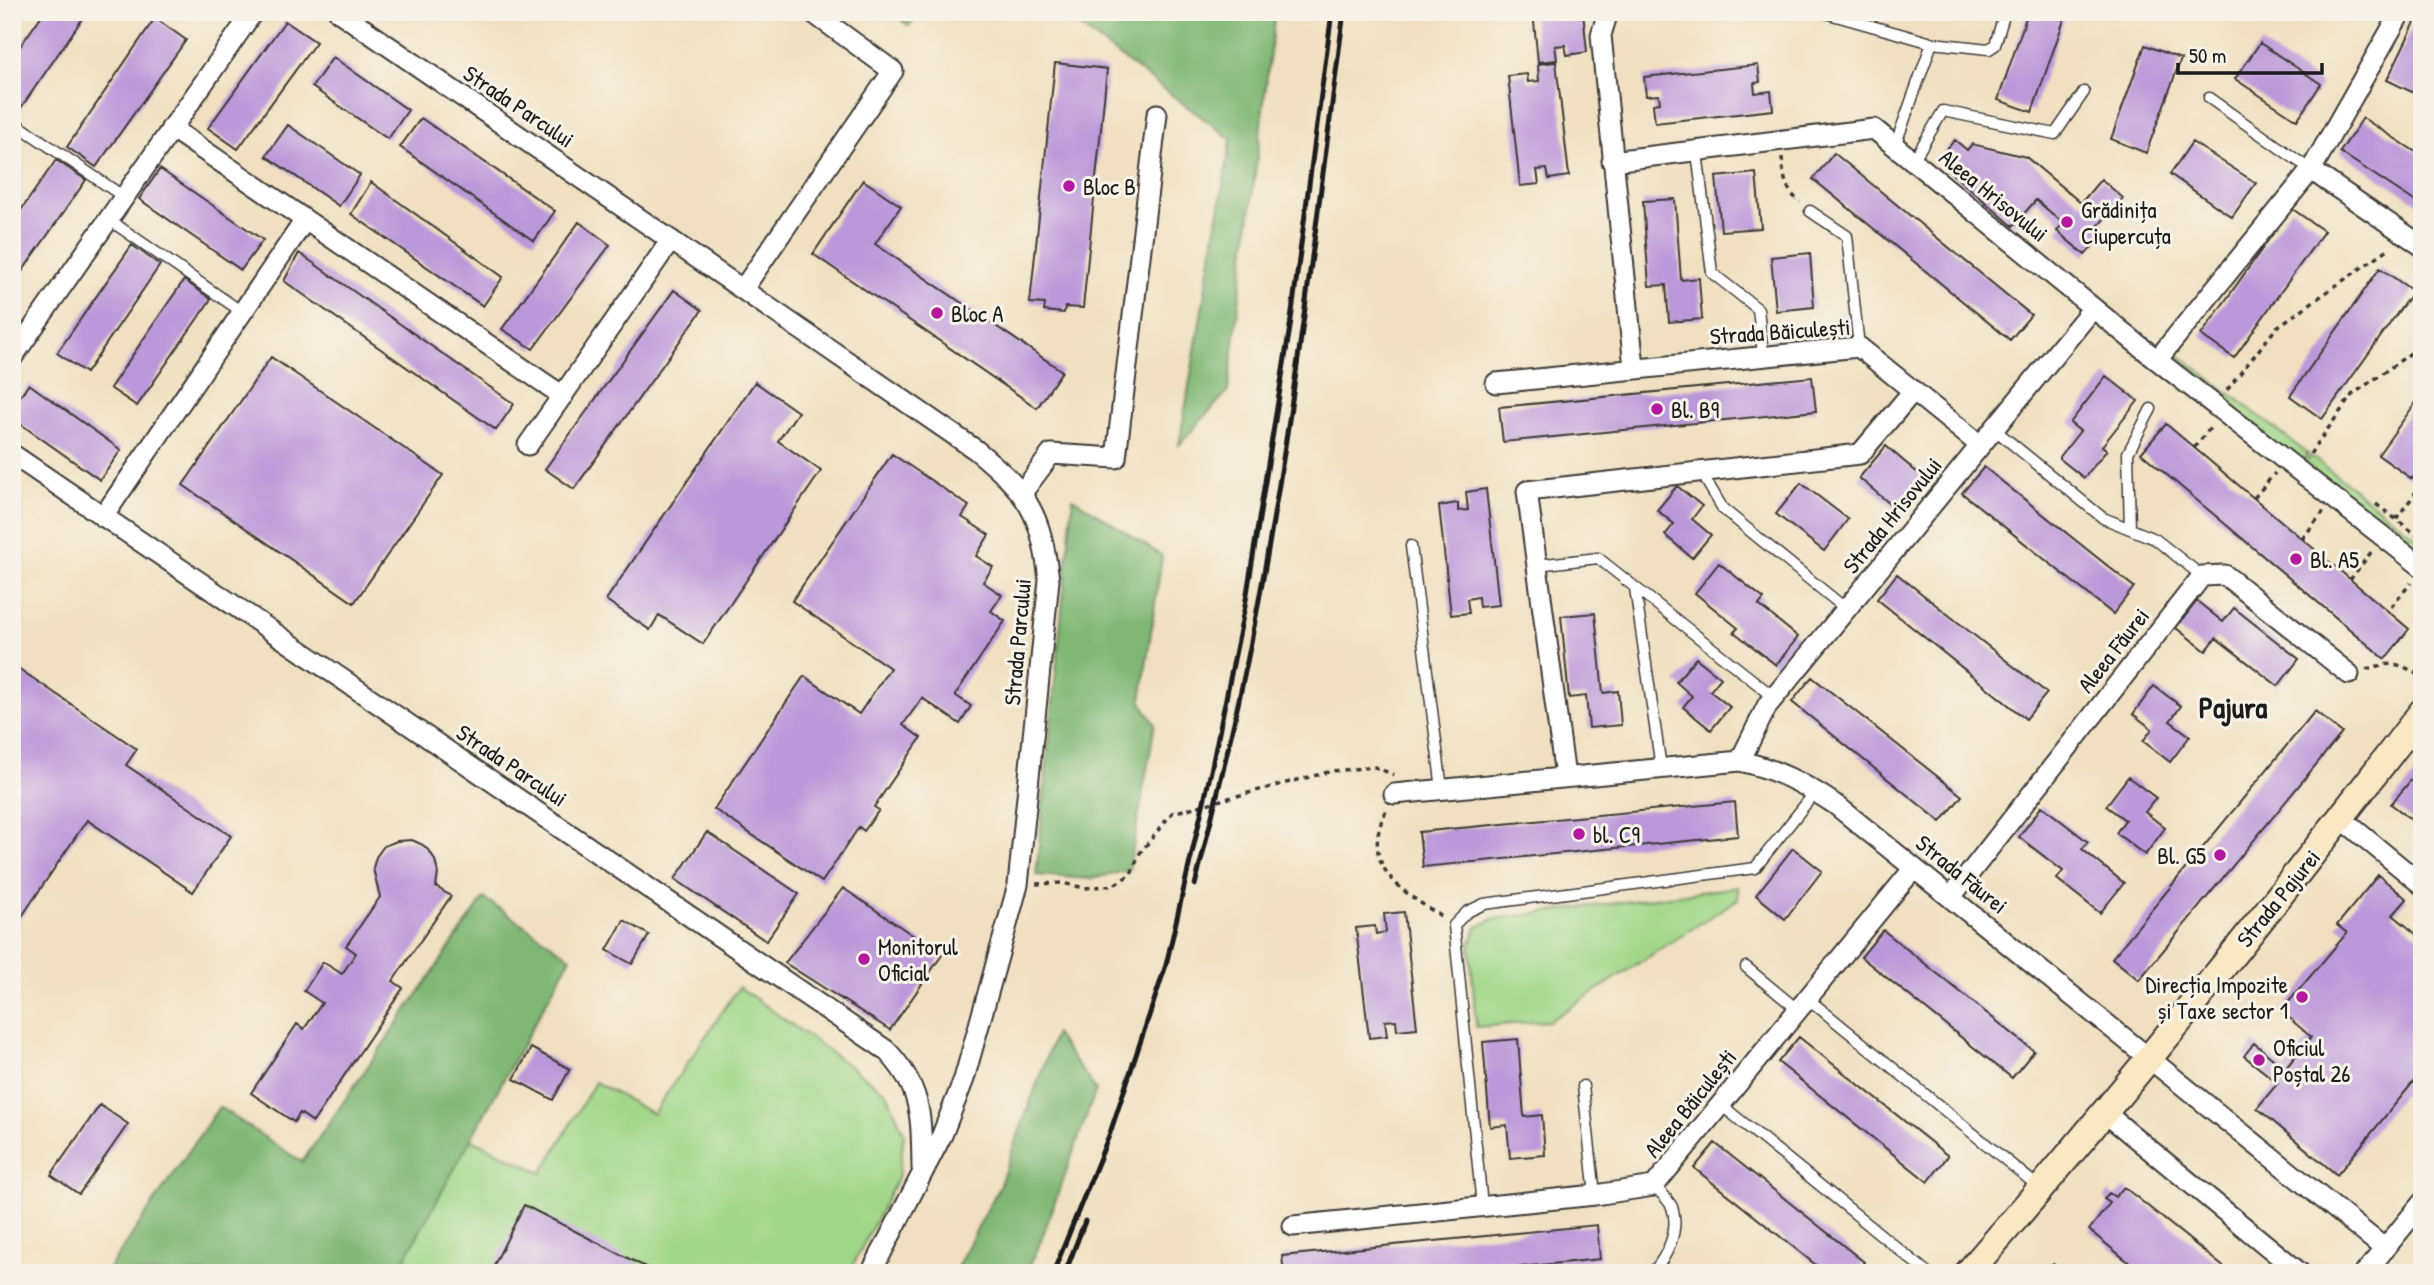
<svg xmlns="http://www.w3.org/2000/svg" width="2434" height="1285" viewBox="0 0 2434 1285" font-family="'Patrick Hand',sans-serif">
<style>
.green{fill:#a0d687;stroke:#5e7952;stroke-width:2}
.forest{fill:#80b774;stroke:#4e6a48;stroke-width:2}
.building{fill:#bb98d9}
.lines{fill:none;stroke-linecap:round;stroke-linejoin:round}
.lane-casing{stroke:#3c3935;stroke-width:13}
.street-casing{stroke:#3c3935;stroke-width:23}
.secondary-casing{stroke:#3c3935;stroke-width:30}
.path{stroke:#3c3935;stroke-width:3.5;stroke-dasharray:5 5;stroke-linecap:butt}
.lane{stroke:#fff;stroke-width:10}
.street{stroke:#fff;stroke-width:19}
.secondary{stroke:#fae7c3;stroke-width:26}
.rail{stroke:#1c1c1c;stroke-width:5}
.poi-dot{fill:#b5179e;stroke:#f7f3e8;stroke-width:2.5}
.labels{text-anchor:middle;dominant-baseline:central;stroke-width:6;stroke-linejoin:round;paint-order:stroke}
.street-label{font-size:23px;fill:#1c1c1c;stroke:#f7f3e8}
.poi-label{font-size:23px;fill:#1c1c1c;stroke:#f7f3e8;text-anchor:start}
.district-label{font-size:30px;font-weight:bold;fill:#1c1c1c;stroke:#f7f3e8}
</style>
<rect width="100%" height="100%" fill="#f7f3e8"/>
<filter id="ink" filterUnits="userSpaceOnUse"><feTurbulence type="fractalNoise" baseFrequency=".0143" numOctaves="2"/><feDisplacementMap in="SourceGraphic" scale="14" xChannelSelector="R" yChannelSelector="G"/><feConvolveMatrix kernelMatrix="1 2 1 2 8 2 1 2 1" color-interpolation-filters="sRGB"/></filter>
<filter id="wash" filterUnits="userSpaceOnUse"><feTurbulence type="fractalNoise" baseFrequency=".00686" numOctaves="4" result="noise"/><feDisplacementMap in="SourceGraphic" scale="28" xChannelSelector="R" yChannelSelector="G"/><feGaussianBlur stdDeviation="1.57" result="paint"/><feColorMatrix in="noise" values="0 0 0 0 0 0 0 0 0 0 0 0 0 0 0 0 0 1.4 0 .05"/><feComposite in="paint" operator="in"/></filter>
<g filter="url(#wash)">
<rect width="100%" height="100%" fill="#f0e0c1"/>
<!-- green -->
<path class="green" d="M2170,348L2226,391L2216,404L2159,360Z
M2228,392L2308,454L2298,468L2218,406Z
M2311,456L2394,520L2383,534L2300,470Z
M2397,522L2422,541V564L2386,536Z
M1738,887V899L1549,1021L1476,1027L1470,945L1477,927L1493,919Z
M739,987L887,1093L904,1134L899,1175L849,1273H397L470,1138L542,1173L595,1082L653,1114Z"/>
<!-- forest -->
<path class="forest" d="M890,12H921L909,26Z
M1074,12H1275L1228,391L1179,445L1231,139L1068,18Z
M1073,498L1162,556L1141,701L1155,724L1129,870L1091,879L1036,875Z
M484,898L571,957L397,1273H106L219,1107L302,1162Z
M1055,1034L1096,1090L1038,1248L1026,1273H954L999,1187Z"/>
<g id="blocks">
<!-- building -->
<path class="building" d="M44,12H87L16,115L12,113V58Z
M1533,12H1583L1587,52L1567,55L1565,45L1555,46L1557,60L1538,62Z
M1676,12H1703L1700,21Z
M2028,12H2051L2065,17L2032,112L1998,100Z
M2420,12H2422V97L2387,80Z
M155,18L186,40L96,167L67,147Z
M285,21L316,42L238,149L208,128Z
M2260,43L2321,84L2297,120L2235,79Z
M2145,45L2181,59L2146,153L2111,139Z
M333,57L408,110L388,139L312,87Z
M1556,62L1569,176L1549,179L1547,169L1537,170L1539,184L1520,186L1508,76L1527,74L1528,82L1539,81L1538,64Z
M1055,63L1107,69L1083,308L1065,307L1064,313L1044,311L1045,304L1030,303Z
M1758,65L1760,82L1754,83L1755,93L1771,91L1773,110L1655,123L1653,104L1660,103L1659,95L1646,96L1644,77Z
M421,118L555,211L534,241L400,147Z
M2363,118L2422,156V206L2340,152Z
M288,125L360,175L339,206L266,156Z
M1955,140L1967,150L1972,144L2026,157L2081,203L2101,179L2123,198L2098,226L2105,232L2085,255L2057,231L2063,223L2036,200L2013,226L1949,171L1954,166L1941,155Z
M2192,142L2256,183L2232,217L2170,174Z
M1834,153L2031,315L2010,340L1813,179Z
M56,160L86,180L12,286V223Z
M160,169L263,240L241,270L139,199Z
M1756,173L1761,228L1721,231L1716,177Z
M863,180L901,206L875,244L1062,371L1037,408L813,254Z
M371,182L503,277L483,306L351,214Z
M1675,199L1681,280L1699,278L1702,319L1669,322L1666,285L1649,286L1643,201Z
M2291,208L2324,231L2234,358L2201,335Z
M579,222L610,245L533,349L502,329Z
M132,245L160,265L86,373L57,353Z
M299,253L514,404L496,430L284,281Z
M1810,253L1814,307L1776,311L1771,257Z
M2380,268L2413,291L2322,419L2290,396Z
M184,280L211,299L137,406L110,388Z
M674,290L702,310L574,489L545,469Z
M271,357L443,475L354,603L183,485Z
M2106,376L2138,401L2102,446L2107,450L2084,478L2059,458L2080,431L2070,423Z
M1812,377L1816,411L1503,442L1499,407Z
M755,382L798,412L778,441L821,471L703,644L659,615L650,630L606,600Z
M29,384L121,450L100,480L12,418V408Z
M2422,394V465L2412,479L2378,455Z
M2166,424L2409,629L2385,659L2141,453Z
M1886,446L1927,481L1901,513L1859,478Z
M892,454L969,506L962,517L989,535L976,556L993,567L983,582L1002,595L991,611L1005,621L955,695L971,706L960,724L922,698L903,725L921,738L874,807L879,810L864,831L859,827L822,882L714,809L804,676L859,714L890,668L792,601Z
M1984,467L2134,587L2113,614L1962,493Z
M1801,483L1848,519L1824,551L1776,514Z
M1677,486L1702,506L1692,519L1711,535L1692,558L1665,535L1674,524L1657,510Z
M1486,489L1499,605L1479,607L1478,597L1467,599L1469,613L1451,615L1439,506L1458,503V511L1468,510L1466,492Z
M1719,563L1764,599L1759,605L1798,637L1776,665L1734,632L1738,628L1695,593Z
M1897,574L2047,693L2026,719L1877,599Z
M2197,601L2223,622L2234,608L2299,659L2278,686L2216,638L2206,651L2176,628Z
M1595,613L1603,693L1618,691L1621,725L1589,728L1586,696L1569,698L1561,616Z
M1696,658L1721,678L1710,691L1730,707L1711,730L1683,707L1692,696L1676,682Z
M12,664L137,749L126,765L231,836L193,892L87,820L12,931Z
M1812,677L1962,796L1941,822L1792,702Z
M2154,686L2181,706L2170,721L2190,736L2170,762L2143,741L2152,729L2133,714Z
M2315,711L2342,733L2139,980L2112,958Z
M2415,775L2422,780V828L2391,804Z
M2128,777L2156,798L2145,812L2165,828L2145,855L2116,833L2125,820L2106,806Z
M1735,802L1738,836L1423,867L1419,832Z
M2042,806L2088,842L2082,849L2124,883L2100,913L2057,879L2063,871L2019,837Z
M707,832L799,894L766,941L675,879Z
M412,840L423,845L431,853L435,860L438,873L436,887L451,896L393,981L403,988L313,1122L300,1113L294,1122L251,1093L297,1024L304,1029L322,1003L304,991L323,962L342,974L356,953L346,946L380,897L373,868L376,857L384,846L397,841Z
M1793,848L1822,871L1785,919L1756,895Z
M2378,875L2407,899L2393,915L2422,939V1078L2419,1075L2337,1175L2257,1108L2278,1083L2244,1056L2254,1043L2285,1069L2311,1037L2281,1011L2347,933L2337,925Z
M843,888L942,955L890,1030L785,963Z
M1404,912L1417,1028L1397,1030L1396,1020L1385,1021L1387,1036L1369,1038L1356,928L1375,926L1376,934L1386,932L1384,914Z
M624,920L649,935L632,964L607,950Z
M1883,930L2034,1051L2012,1078L1861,957Z
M1799,1037L1948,1156L1928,1182L1778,1062Z
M1518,1039L1524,1117L1542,1115L1545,1155L1510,1158L1507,1125L1490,1127L1483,1042Z
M531,1048L570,1069L553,1100L514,1079Z
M100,1105L128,1124L79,1194L51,1175Z
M1715,1143L1864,1262L1855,1273H1826L1694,1168Z
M2124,1187L2231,1273H2142L2089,1230L2110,1203L2104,1199L2109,1193L2115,1197Z
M524,1205L657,1273H490Z
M1597,1225L1600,1259L1461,1273H1284L1282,1256Z"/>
</g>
</g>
<g filter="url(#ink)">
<use href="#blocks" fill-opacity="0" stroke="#3c3935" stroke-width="2"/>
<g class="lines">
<defs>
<path id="lane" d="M1822,12L1932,43L1895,146
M1932,43L1989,49L1995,45L2005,12
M2209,98L2311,170
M12,121L124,197
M1697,152L1712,273L1758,309L1763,354
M1913,161L1943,111L2055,134L2084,92
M1810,211L1847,236L1859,347
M108,219L242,312
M1994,429L2103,518L2155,539L2202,576
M1701,472L1723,509L1846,609
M2130,529L2128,453L2151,409
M1411,546L1442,789
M1537,565L1598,558L1774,697
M1635,588L1661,768
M1746,967L1798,1010
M1807,998L2040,1188
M1583,1086L1595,1195
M1720,1104L1928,1273
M1482,1206L1454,925L1467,912L1484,904L1755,868L1816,791
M1652,1273C1667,1257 1680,1230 1672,1207C1669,1200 1659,1191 1654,1186"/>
<path id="street" d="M339,12L976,450C1028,493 1041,512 1049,580L1018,885L964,1079L942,1135L871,1273
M1608,12L1601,35L1634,368
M171,128L563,396
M1612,161L1874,129L2157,360L2422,567
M2311,170L2422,246
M743,289L893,71L812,12
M12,358L253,12
M2157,360L2311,170L2401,12
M1496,383L1859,347L1980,445
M528,445L671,240
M12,454L886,1050C923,1088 921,1118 922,1168
M1022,493L1051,454L1116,458L1157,114
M103,517L305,220
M1740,761L1767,706L2093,308
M1565,777L1527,491L1860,454L1913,391
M1394,794L1740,761C1776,769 1805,784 1836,805L2385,1249
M2341,818L2422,885
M1951,897L2202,576L2225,575L2349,674
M2104,1112L2300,1273
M1293,1226L1595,1195L1654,1186L1914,868
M2365,1273L2422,1203"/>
<path id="secondary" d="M1968,1273C2126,1092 2276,903 2422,712"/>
</defs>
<!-- lane casing -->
<use href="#lane" class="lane-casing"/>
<!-- street casing -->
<use href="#street" class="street-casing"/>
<!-- secondary casing -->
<use href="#secondary" class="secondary-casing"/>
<!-- path -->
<path class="path" d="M1782,157C1783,176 1785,190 1800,202
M2227,390L2277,327L2391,247
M2194,448L2211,427
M2310,454L2352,395L2422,345
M2254,498L2275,473
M2376,504L2422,539
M2396,519L2422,484
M2302,539L2324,511
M2350,580L2372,551
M2391,607L2411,583
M2366,669C2392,662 2399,661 2422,678
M1386,811C1358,867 1403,892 1444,918
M1036,884L1062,883L1085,888L1114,885L1131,874L1140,853L1172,813L1332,771L1375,767L1394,775
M2052,1264L2063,1273"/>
<!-- lane -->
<use href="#lane" class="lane"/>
<!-- street -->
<use href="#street" class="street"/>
<!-- secondary -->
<use href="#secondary" class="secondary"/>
<!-- rail -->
<path class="rail" d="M1195,885C1215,805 1235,724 1251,642C1292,434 1316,222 1344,12
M1053,1273L1110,1133L1166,965L1211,771L1245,606L1290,327L1332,12
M1065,1273L1085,1221"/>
</g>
</g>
<!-- markers -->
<g class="poi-dot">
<circle cx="1069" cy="186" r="7"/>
<circle cx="2067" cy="222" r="7"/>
<circle cx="937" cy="313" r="7"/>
<circle cx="1657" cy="409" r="7"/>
<circle cx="2296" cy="559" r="7"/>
<circle cx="1579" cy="834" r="7"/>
<circle cx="2220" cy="855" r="7"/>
<circle cx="864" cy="959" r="7"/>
<circle cx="2302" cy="997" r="7"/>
<circle cx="2259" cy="1060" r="7"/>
</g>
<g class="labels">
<!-- street labels -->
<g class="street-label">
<text transform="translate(519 106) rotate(34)">Strada Parcului</text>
<text transform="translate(1994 195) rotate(39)">Aleea Hrisovului</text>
<text transform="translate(1780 331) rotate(-4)">Strada Băiculești</text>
<text transform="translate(1892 515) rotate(-51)">Strada Hrisovului</text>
<text transform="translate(1017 642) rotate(-85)">Strada Parcului</text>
<text transform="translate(2113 650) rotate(-52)">Aleea Făurei</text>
<text transform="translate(512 765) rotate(34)">Strada Parcului</text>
<text transform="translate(1962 874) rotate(39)">Strada Făurei</text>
<text transform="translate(2278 898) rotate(-51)">Strada Pajurei</text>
<text transform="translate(1690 1103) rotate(-51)">Aleea Băiculești</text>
</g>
<!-- poi labels -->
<g class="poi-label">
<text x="1083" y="186">Bloc B</text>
<text x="2081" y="209">Grădinița<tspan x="2081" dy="26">Ciupercuța</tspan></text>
<text x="951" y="313">Bloc A</text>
<text x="1671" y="409">Bl. B9</text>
<text x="2310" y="559">Bl. A5</text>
<text x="1593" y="834">bl. C9</text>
<text x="2206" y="855" text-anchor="end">Bl. G5</text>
<text x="878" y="946">Monitorul<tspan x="878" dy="26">Oficial</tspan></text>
<text x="2288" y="984" text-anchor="end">Direcția Impozite<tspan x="2288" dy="26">și Taxe sector 1</tspan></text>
<text x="2273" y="1047">Oficiul<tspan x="2273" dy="26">Poștal 26</tspan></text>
</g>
<!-- district labels -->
<g class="district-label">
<text x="2233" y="707">Pajura</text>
</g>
</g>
<!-- margin -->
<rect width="2434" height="1285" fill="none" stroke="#f7f3e8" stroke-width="42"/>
<!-- scale -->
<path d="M2178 63v10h144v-10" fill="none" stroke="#1c1c1c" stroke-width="3.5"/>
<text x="2189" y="63" font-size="21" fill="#1c1c1c" stroke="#f7f3e8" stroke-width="5" paint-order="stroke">50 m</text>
</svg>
